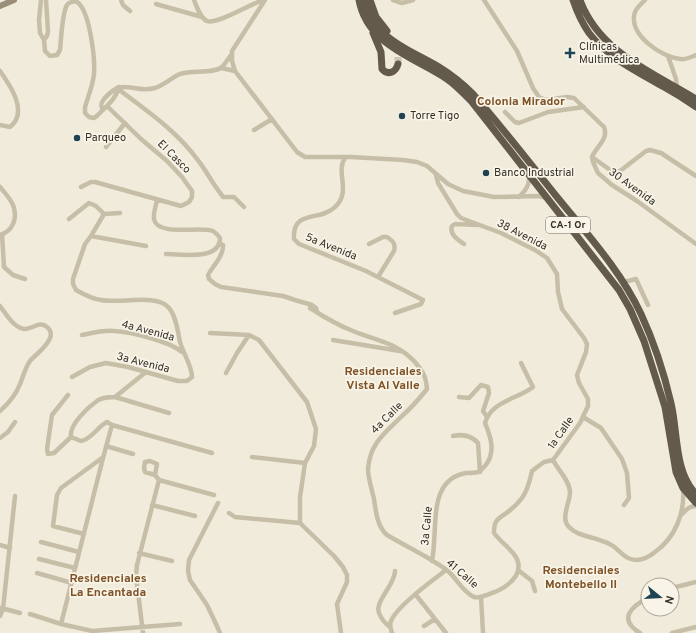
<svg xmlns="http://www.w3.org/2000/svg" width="696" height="633" viewBox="0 0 696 633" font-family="Overpass,sans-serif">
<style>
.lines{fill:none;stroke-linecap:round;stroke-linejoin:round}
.trunk-tunnel{stroke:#cac5b7;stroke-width:7;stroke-dasharray:7 3.5;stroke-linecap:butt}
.minor{stroke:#c7bea7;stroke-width:4.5}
.secondary{stroke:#9a8d79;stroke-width:6}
.trunk{stroke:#645a4c;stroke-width:7}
.poi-dot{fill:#204353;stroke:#f8f4e7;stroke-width:1.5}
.labels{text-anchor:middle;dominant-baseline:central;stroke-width:3.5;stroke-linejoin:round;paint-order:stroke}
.shield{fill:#f8f4e7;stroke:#6f6a61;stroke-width:1}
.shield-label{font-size:10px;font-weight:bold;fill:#342f27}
.poi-label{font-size:11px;fill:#342f27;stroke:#f8f4e7;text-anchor:start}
.street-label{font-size:11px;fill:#342f27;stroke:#f8f4e7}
.neighbourhood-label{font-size:12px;font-weight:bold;fill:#7e5126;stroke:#f8f4e7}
</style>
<rect width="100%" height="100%" fill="#f0ebdb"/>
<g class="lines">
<!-- trunk-tunnel -->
<path class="trunk-tunnel" d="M398,64V46"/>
<!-- minor -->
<path class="minor" d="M41,0L39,20L40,33L44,40L45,51L50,56L57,55L60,50C61,41 62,13 67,5C69,2 72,2 75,1C90,6 95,60 94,74C93,85 88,97 85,107V113L89,117L94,118C98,116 100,112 104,109C110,103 117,96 119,87
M121,0L123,5L130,11
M194,0C197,7 200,18 207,21C217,25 251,3 264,0
M265,0L232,51V61L235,71L297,152L305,157H351L403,160L417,162L427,166L448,184L463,191L494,197L539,196L546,198
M393,0L402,3L413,0
M484,0L517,51L533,88L539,97L546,100L567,97L574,98L604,127C609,139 596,147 592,157L593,162L598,173L612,185L637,201L696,244
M645,0C642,3 637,7 635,12C627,34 662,58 681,59C686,60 691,57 696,55
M156,4L202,17
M44,40L47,36L48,31L46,0
M668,56L676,79L677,87
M221,68L235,71
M0,71C10,85 29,112 10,127L0,125
M117,88C145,110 175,129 197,159C206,170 212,183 221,194L223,197H234L244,207
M103,110C100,106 101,103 104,99C123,76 133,94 155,88C164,85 171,78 180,74C192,70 214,74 222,67C225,64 228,59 231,55
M505,112L515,122L519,123L548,112L584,107
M254,130L272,119
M106,147L125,123
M592,157L613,172L620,171L646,151L650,150L661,153L696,176
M345,158C335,172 352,192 335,207C320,222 292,209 294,239L299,244L366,271L423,300L421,304L395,313
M436,175L438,183L457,214L461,218L501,233L535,250L547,258L557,274L558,292L562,309L584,338L587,344L586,352L577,375L579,383L588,399V406L580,423L553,460
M0,187C4,192 10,198 13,205C18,218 13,231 0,235
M81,187L91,182H95L181,206L189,202L192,197V191L182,177L167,161L141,139L108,107
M519,197C525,191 530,185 529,176
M157,200C156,206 153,213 154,219C157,237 201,226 213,231C216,233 218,235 220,238C220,261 182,254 166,254
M69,219L89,203L96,206L104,214
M2,234L4,267L13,275L25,279
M91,236L146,246
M219,243L223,245C224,255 213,266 208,275L209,279L215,284L221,287L283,296L295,300L312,305L316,308L317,312
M369,244L383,237H387C393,241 396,244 394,251L378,277
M464,244C458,240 449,234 452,226L455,224L478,225
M624,282L636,279L648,305
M0,306C6,314 13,327 24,329C32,330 39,320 47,327C50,329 52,334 50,338C47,347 36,354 30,361C25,368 23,377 20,384C16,395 9,403 0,411
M310,308C324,317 337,325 353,331C377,341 396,342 415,362C423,372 426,376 427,389C419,399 411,408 402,416C385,433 370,443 368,469C368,478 372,490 374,499C376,512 377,526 387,535C407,547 430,557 448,571C457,579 463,592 474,597C480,599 492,593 497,591C512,584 527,570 513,553C507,546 500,541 494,533C494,518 499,519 509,511C514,507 519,502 522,498C528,490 530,480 532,471L544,462L553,460
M210,333L249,335L259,340L307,402L316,429L314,446L305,463L300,497V523
M82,335C92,333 103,330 114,331C131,332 169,341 182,352
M333,340L400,351
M226,373L237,353L249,335
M72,377L90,367L106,363L128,367L178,381H187L192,377C192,366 183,353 180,342C178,332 176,316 169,308C157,293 119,304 101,300C93,299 83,294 76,290L73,284V279L85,244L91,236L104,214L120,213
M68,395L52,415L47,449L48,454L54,453L71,437
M115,397L146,372
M459,397L469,398L481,385L488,387L489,393L483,411L487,417
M583,417L601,428L622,459L627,473L629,498L624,505
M112,425L212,453
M453,436C462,434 471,435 478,443L480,472
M0,438L8,432L15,422
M106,446L133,454
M252,457L305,463
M553,460C558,470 570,481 570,492C570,503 560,518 569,527C577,536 591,536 602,541C606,542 610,544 613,546C620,551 626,560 636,560C643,560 649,557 655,552C675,538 685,513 683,489
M155,475L157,464L150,461L145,462L144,468L145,472L155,475L159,480L214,495
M218,503L189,560L188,571L190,580L207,605L216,624L220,633
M152,505L195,516
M229,513L235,517L300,523L334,556L343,567L347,575V582L337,604L341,633
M681,515C686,510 689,506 696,506
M84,534L53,526L57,495L61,488L102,458
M41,542L79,552
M0,545L10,548
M139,553L172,561
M39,559L75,568
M432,561C436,542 433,508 441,492C446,481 454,475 466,473C470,473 475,473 478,472C481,471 483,468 485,466C496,453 491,437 485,423C491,401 518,399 533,387L521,363
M518,570L532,581L535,591
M37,573L72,583
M672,588L696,582
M416,595L446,633
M481,597L483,633
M1,608L20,613
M30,614L61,624L92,631L180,624
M0,616L3,609L15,496
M61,624L103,458L112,425L107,422C97,427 92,439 81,441L71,437C69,425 87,408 97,401C102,397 109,397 115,397L169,413
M424,626L435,619
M390,627C386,624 382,620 380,615C372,603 395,586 395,571
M143,633L136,576L137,565L159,480
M392,633C391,629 389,625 391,621C397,606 432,581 446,570
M640,633C617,619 632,606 648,598
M672,633L696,627"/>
<!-- secondary -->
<path class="secondary" d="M0,6L14,0"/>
<!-- trunk -->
<path class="trunk" d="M359,0C367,45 414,57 447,79C456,85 464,94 472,102L619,290L630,309L644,341L665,407L676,472L683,488L696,503
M365,0C376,41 407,48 439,67C452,75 462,83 473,94C502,127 529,162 557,197C587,234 621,271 641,314C654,342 664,373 671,403C678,432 674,472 696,494
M370,0L376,17L387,31
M573,0C577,12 582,23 589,33C608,58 638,72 664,87C675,93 686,100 696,107
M580,0C599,52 652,72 696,99
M373,33L381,52L382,69C388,76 396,72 398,64"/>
</g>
<!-- markers -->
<g class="poi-dot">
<path d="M568 47h4v4h4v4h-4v4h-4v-4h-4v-4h4z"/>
<circle cx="402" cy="116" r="4"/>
<circle cx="77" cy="138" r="4"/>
<circle cx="486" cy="173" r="4"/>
</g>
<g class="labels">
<!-- shield labels -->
<rect class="shield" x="546" y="217" width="44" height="16" rx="3"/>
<g class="shield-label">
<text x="568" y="225">CA-1 Or</text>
</g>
<!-- poi labels -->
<g class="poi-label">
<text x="579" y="47">Clínicas<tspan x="579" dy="13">Multimédica</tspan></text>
<text x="410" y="116">Torre Tigo</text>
<text x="85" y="138">Parqueo</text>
<text x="494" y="173">Banco Industrial</text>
</g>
<!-- street labels -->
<g class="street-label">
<text transform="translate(174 157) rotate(45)">El Casco</text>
<text transform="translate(632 187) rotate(36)">30 Avenida</text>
<text transform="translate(522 235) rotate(27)">38 Avenida</text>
<text transform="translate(331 247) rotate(22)">5a Avenida</text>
<text transform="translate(148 331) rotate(15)">4a Avenida</text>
<text transform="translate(143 363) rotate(14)">3a Avenida</text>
<text transform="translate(387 418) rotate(-45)">4a Calle</text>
<text transform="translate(561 433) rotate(-55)">1a Calle</text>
<text transform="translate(427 526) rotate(-85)">3a Calle</text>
<text transform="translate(462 574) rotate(41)">41 Calle</text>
</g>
<!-- neighbourhood labels -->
<g class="neighbourhood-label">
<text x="521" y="102">Colonia Mirador</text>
<text x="383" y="372">Residenciales<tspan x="383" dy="14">Vista Al Valle</tspan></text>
<text x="581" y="571">Residenciales<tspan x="581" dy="14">Montebello II</tspan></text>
<text x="108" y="579">Residenciales<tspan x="108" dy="14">La Encantada</tspan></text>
</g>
</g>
<!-- north arrow -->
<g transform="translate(660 597) rotate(108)"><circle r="19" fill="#f8f4e7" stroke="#aaa59a"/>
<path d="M0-3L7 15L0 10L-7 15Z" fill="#204353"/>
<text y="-6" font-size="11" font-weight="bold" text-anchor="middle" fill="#342f27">N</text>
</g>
</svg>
